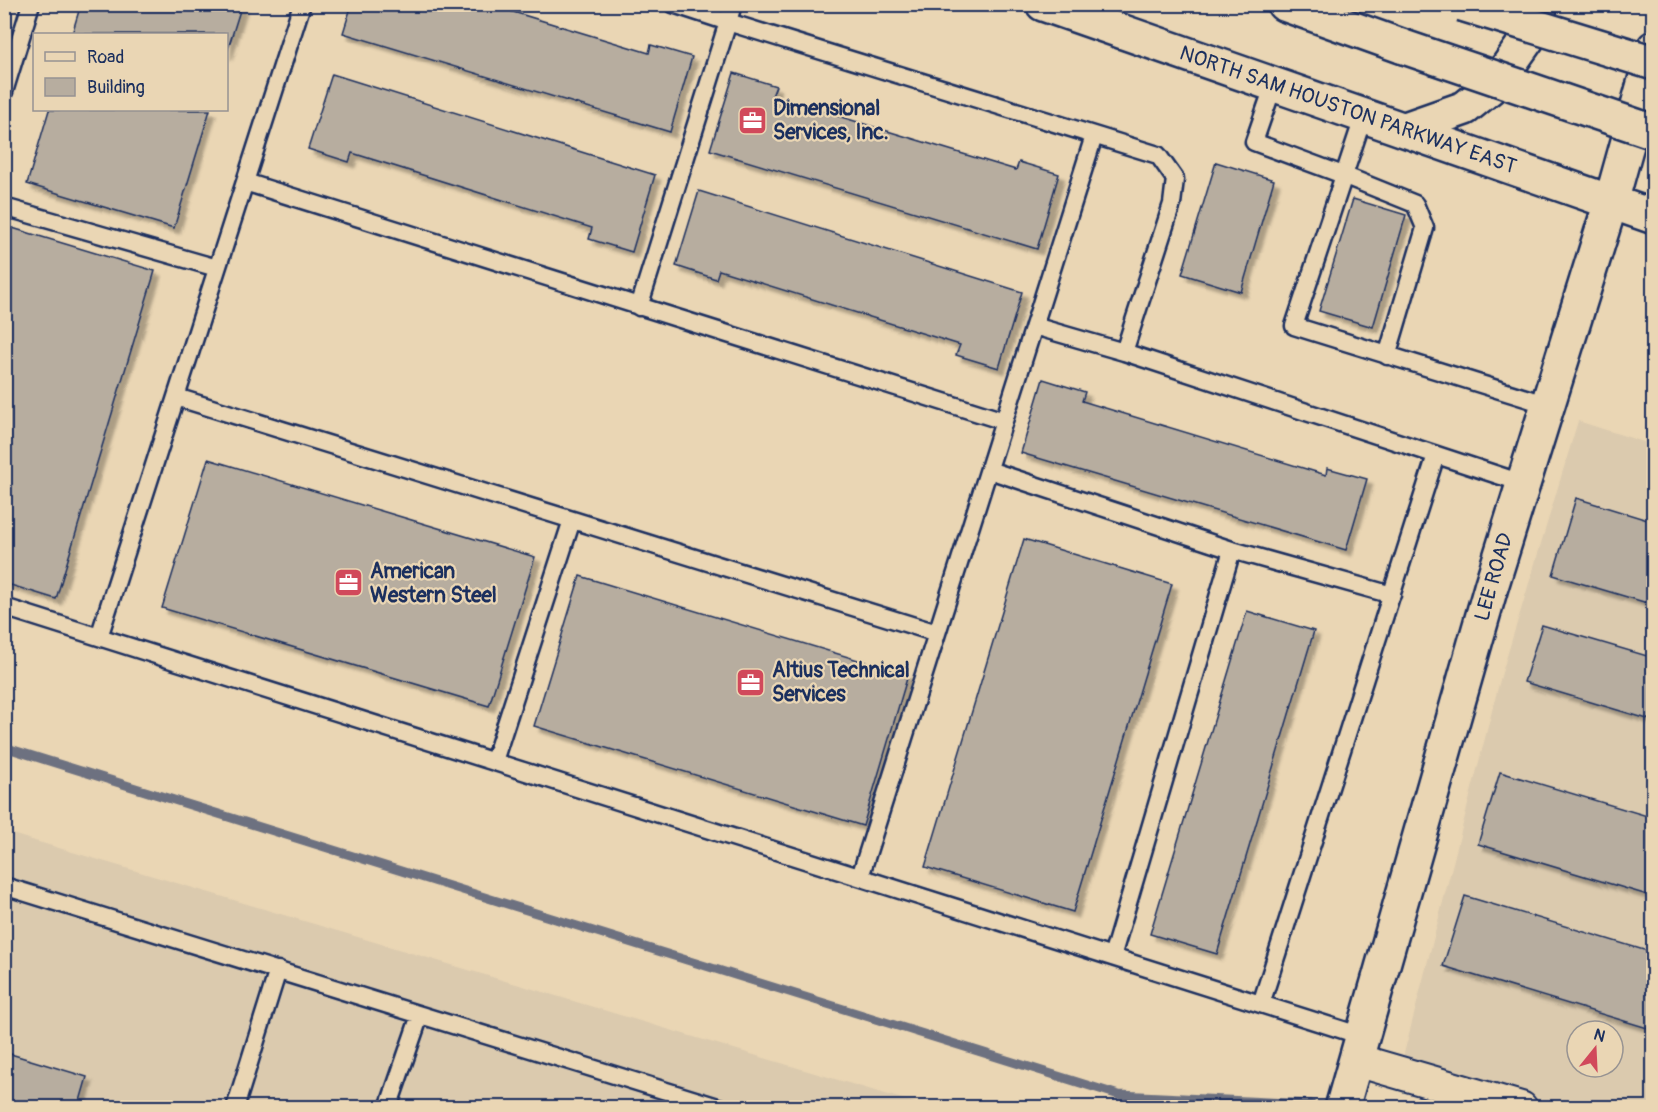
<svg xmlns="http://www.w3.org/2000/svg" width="1658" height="1112" viewBox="0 0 1658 1112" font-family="Pangolin,sans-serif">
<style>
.built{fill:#dbcaae;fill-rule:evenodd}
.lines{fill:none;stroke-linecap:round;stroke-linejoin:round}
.stream{stroke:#6d7180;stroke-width:9}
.building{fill:#b7ad9f;stroke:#1b2f5e;stroke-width:1.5;filter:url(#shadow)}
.lane-casing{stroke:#1b2f5e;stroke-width:21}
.street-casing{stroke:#1b2f5e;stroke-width:36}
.secondary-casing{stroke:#1b2f5e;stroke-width:38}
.highway-casing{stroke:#1b2f5e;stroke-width:38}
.lane{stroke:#ead6b4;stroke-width:16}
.street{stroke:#ead6b4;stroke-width:32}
.secondary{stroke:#ead6b4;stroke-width:33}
.highway{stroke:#ead6b4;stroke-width:33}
.highway-bridge-casing{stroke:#1b2f5e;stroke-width:38;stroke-linecap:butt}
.highway-bridge{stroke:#ead6b4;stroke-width:33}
.labels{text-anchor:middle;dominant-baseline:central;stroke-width:4.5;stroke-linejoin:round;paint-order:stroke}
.poi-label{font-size:21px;font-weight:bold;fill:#1b2f5e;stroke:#ead6b4;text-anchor:start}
.street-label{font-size:21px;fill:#1b2f5e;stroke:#ead6b4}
</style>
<defs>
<filter id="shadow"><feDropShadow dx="5.5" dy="5.5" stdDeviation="1.5" flood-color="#0004"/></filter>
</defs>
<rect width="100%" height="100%" fill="#ead6b4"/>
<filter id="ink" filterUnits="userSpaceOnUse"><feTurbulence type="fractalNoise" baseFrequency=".0167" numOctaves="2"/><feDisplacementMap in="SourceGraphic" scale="12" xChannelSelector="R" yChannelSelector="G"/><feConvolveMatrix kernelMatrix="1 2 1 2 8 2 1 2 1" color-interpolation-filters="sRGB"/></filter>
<g filter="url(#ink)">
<!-- built -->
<path class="built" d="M1578,421L1653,445V1107H1519L1399,1073L1501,676ZM1577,1031H1613V1067H1577Z
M5,832L929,1107H5Z"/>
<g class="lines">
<!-- stream -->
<path class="stream" d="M4,747L1119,1095L1311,1104"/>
</g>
<!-- building -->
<path class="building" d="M81,4H242L226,55V34H72Z
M352,4H487L649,53L651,45L692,57L670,132L343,33Z
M734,73L776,86L772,96L1016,170L1019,162L1059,174L1037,249L710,150Z
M332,74L655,175L632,252L589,239L592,228L352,153L349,162L308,149Z
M49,110H210L174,228L27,184Z
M1216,162L1274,180L1241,292L1182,274Z
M699,191L1022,292L999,368L956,355L960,345L719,270L716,279L676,266Z
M1353,199L1406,215L1373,327L1319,311Z
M9,227L155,271L56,599L4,583V243Z
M1043,379L1085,392L1082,401L1326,475L1327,468L1367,479L1346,550L1021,453Z
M208,459L535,557L489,706L162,608Z
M1576,498L1654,522V605L1553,575Z
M1024,539L1172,584L1073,912L925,867Z
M580,576L908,675L863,826L534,726Z
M1247,611L1314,631L1217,954L1150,934Z
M1542,625L1654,658V721L1524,682Z
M1500,772L1654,818V897L1478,844Z
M1465,896L1654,953V1030L1443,966Z
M4,1052L87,1077L78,1108H4Z"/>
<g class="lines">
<defs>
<path id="lane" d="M673,4L728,22L733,4
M1274,84L1254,142L1343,175L1415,204L1425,228L1387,356
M4,92L31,4
M1364,115L1294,326L1548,405
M245,182L1004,421
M4,207L217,268
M639,307L728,22L1158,155L1175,179L1172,204L1124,352L1522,483
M1034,326L1124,352
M176,397L937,633
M989,470L1232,550
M4,607L1362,1036
M99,637L302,4
M494,761L572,520
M860,877L1094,136
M4,886L721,1108
M1112,957L1232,550L1392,595
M1261,1004L1436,455
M235,1108L278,970
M388,1108L420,1015"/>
<path id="street" d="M1356,1060L1521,1108"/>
<path id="secondary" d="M1043,4L1654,217
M1405,129L1465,108L1497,82L1533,31L1541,4
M1342,1108L1491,587L1611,202L1654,48"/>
<path id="highway" d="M1284,4L1404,47"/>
</defs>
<!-- lane casing -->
<use href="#lane" class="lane-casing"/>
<!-- street casing -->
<use href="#street" class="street-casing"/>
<!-- secondary casing -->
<use href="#secondary" class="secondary-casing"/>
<!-- highway casing -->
<use href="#highway" class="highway-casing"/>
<!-- lane -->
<use href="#lane" class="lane"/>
<!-- street -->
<use href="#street" class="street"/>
<!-- secondary -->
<use href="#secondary" class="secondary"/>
<!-- highway -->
<use href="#highway" class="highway"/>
<defs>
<path id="highway-bridge" d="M1462,4L1654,63
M1404,47L1654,132"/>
</defs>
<!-- highway-bridge casing -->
<use href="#highway-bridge" class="highway-bridge-casing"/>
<!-- highway-bridge -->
<use href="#highway-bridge" class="highway-bridge"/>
</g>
</g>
<!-- icons -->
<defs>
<symbol id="office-square" viewBox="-11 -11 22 22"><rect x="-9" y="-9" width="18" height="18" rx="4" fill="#d1495b" stroke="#ead6b4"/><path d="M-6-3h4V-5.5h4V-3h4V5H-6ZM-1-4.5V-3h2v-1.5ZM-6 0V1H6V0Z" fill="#fff"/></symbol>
</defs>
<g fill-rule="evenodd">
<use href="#office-square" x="736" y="104" width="33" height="33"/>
<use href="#office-square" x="332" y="566" width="33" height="33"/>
<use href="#office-square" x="734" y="666" width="33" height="33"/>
</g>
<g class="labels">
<!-- poi labels -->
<g class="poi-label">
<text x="773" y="108">Dimensional<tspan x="773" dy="24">Services, Inc.</tspan></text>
<text x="370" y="571">American<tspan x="370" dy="24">Western Steel</tspan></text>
<text x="772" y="670">Altius Technical<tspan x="772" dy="24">Services</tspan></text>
</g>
<!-- street labels -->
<g class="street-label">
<text transform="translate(1348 110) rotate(19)">NORTH SAM HOUSTON PARKWAY EAST</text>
<text transform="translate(1494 577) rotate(-74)">LEE ROAD</text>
</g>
</g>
<!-- margin -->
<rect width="1658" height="1112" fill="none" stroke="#ead6b4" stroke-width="24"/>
<rect x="12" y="12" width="1634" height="1088" fill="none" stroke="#1b2f5e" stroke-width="2" filter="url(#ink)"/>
<!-- legend -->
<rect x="33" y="33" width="195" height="78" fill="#ead6b4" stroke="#979392" stroke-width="1.5"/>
<rect x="45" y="52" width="30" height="9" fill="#ead6b4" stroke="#979392" stroke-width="1.5"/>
<text x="87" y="63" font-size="18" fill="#1b2f5e">Road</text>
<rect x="45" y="78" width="30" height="18" fill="#b7ad9f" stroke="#979392" stroke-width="1.5"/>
<text x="87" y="93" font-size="18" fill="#1b2f5e">Building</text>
<!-- north arrow -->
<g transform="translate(1595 1049) rotate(18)"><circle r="28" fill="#ead6b4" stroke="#979392" stroke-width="1.5"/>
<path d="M0-4.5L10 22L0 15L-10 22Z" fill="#d1495b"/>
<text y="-9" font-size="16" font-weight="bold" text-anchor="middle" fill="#1b2f5e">N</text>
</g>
</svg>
